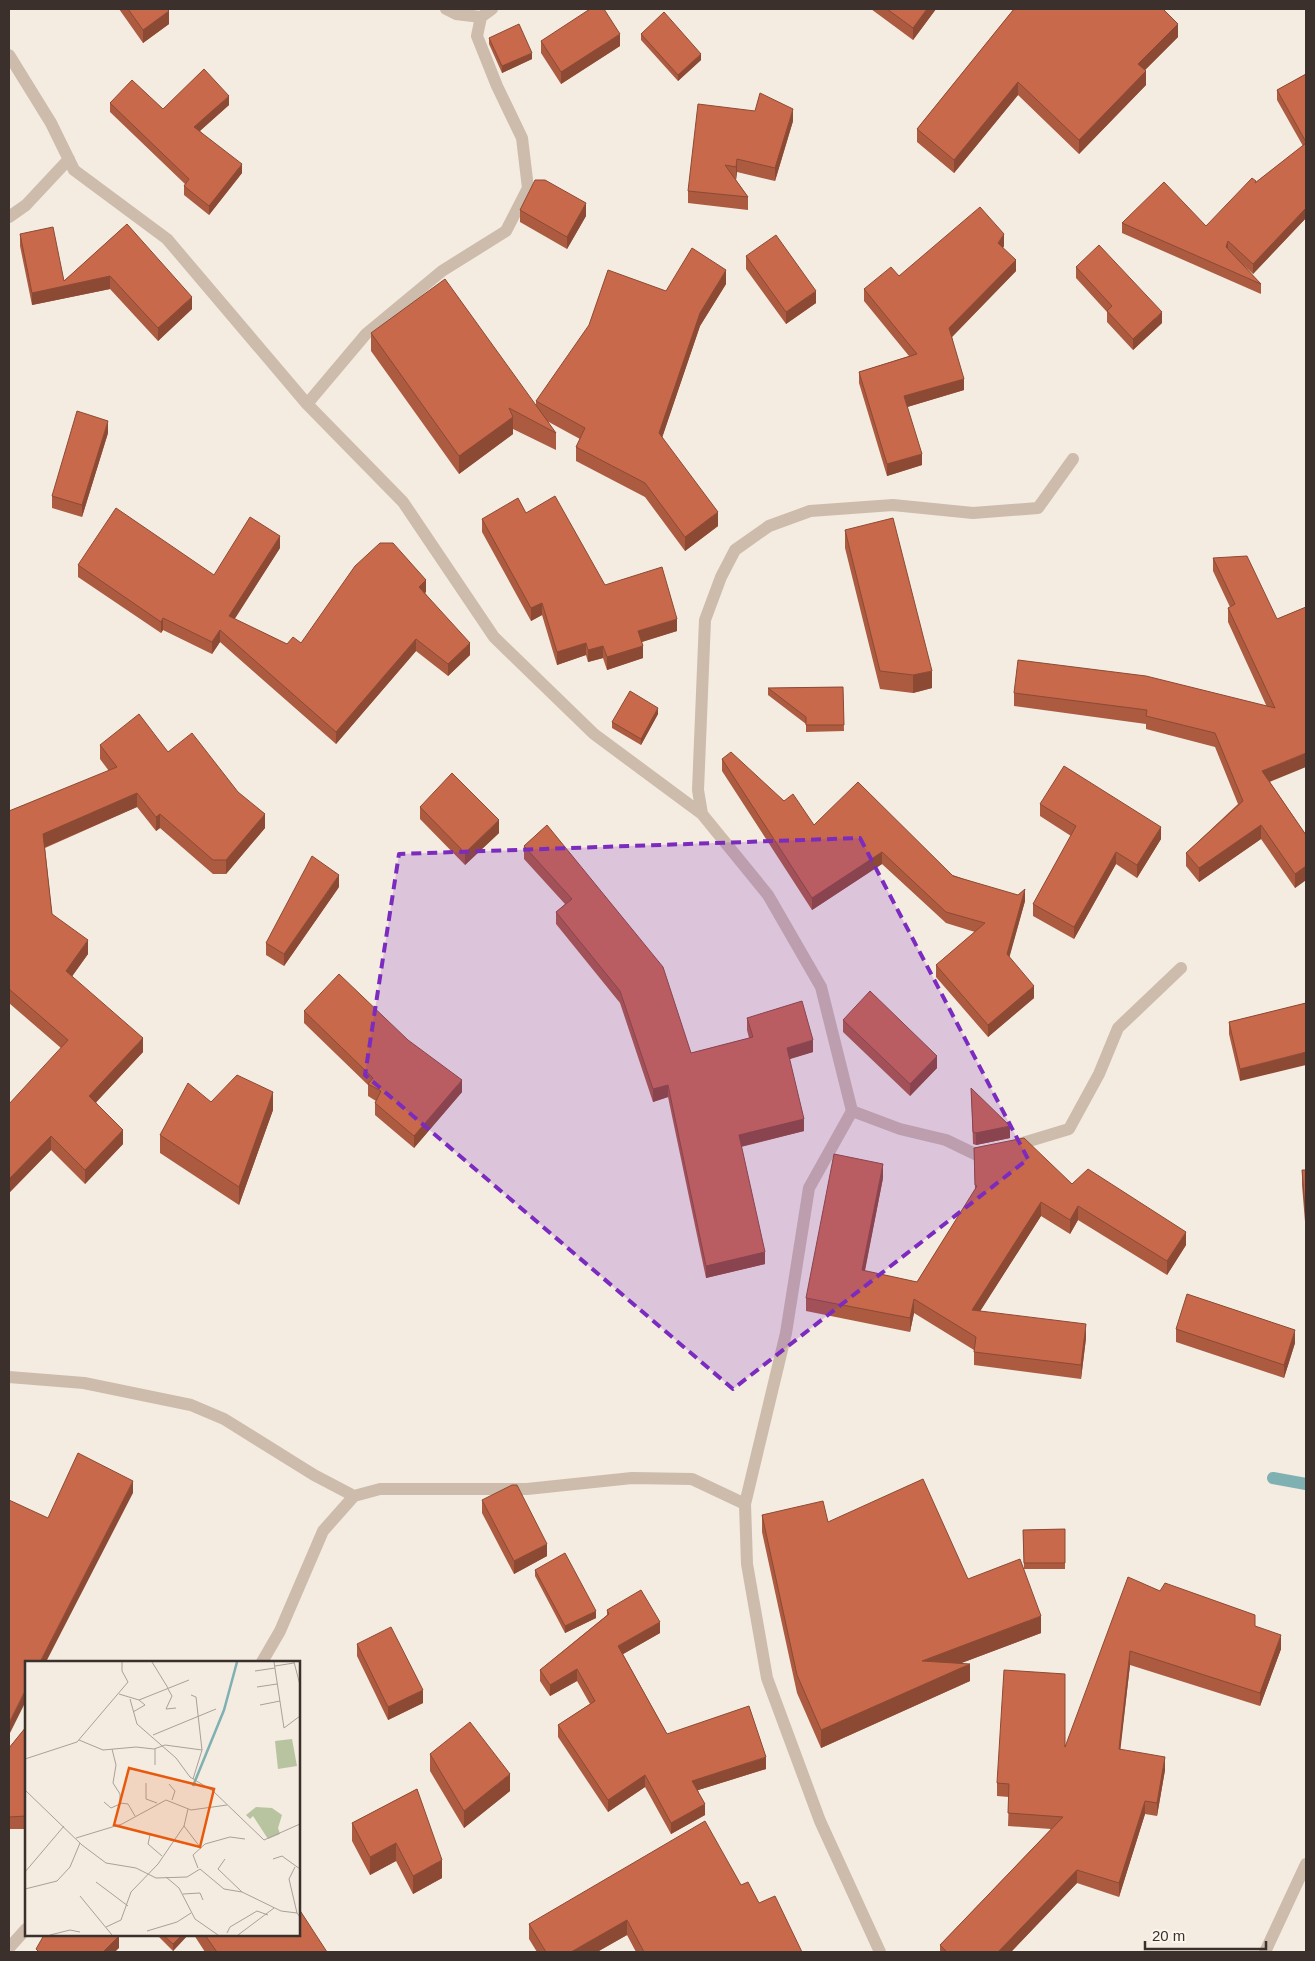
<svg xmlns="http://www.w3.org/2000/svg" width="1315" height="1961" viewBox="0 0 1315 1961" font-family="Arial,sans-serif">
<style>
.lines{fill:none;stroke-linecap:round;stroke-linejoin:round}
.stream{stroke:#7fb0b2;stroke-width:12}
.minor{stroke:#cdbbac;stroke-width:12}
.wall{fill:#ac5a40}
.shaded-wall{fill:#8c4a34}
.building{fill:#c8694b;stroke:#8c4a34}
.marked{fill:#7b2cbf;fill-opacity:0.2;stroke:#7b2cbf;stroke-width:4;stroke-dasharray:10 6;stroke-linejoin:round}
.inset-river{fill:none;stroke:#7fb0b2;stroke-width:2.5}
.inset-road{fill:none;stroke:#aaa098;stroke-width:1}
.view{fill:#e8590c;fill-opacity:0.15;stroke:#e8590c;stroke-width:2.5}
.inset-edge{fill:none;stroke:#3b302b;stroke-width:2.5}
</style>
<rect width="100%" height="100%" fill="#f4ebe1"/>
<g class="lines">
<!-- stream -->
<path class="stream" d="M1273,1478L1306,1484"/>
<!-- minor -->
<path class="minor" d="M446,9L456,14L481,17
M9,55L51,123L74,170L167,239L307,404L403,502L494,637L594,734L702,814L768,895L821,987L852,1111L809,1188L786,1333L745,1504L747,1564L767,1678L820,1821L880,1952
M9,217L26,205L69,159
M307,404L366,334L442,271L506,231L528,188L522,138L497,86L477,36L481,17L492,9
M702,814L698,790L705,620L721,577L735,550L769,526L810,511L893,505L973,513L1038,508L1073,459
M852,1111L900,1129L946,1140L975,1154L989,1151
M1013,1146L1069,1129L1099,1074L1118,1028L1181,968
M9,1377L84,1383L191,1405L224,1419L314,1475L354,1496
M262,1662L280,1631L323,1531L354,1496L380,1489H527L632,1478L692,1479L745,1504
M9,1948L26,1929
M1265,1952L1306,1864"/>
</g>
<!-- wall -->
<path class="wall" d="M119,9H167L169,24L143,43Z
M871,9H936L913,40Z
M1014,9L1178,37L1145,70L1146,85L1079,154L1018,95L954,173L917,142V129Z
M641,34L701,60L678,81L641,40Z
M489,38L532,59L502,73L489,44Z
M541,41L620,46L561,84L541,53Z
M1306,74V218L1253,274L1240,262L1261,284V294L1122,233V223L1206,226L1256,182L1303,146L1277,100V90Z
M110,103L163,109L229,105L200,131L242,173L209,215L184,195V186L185,184L110,112Z
M793,121L775,181L737,172L736,180L748,197V210L688,203V191Z
M520,210L586,216L567,249L520,222Z
M127,224L192,309L158,341L110,289L32,305L20,246V234L64,281Z
M1004,246L1003,248L1016,271L952,337L964,390L907,407L922,465L887,476L859,383V372L909,356L864,301V289L899,276Z
M746,256L816,303L786,324L746,269Z
M1076,267L1162,323L1133,350L1107,322V312L1076,278Z
M726,284L700,326L662,437L718,526L685,551L645,497L576,461V447L580,439L547,421L556,433V450L513,429V434L459,474L371,351V333L536,406V401L666,291Z
M108,433L82,517L52,508V496Z
M526,513L605,585L677,631L642,642L643,658L607,670L603,658L588,662L586,655L557,665L542,615L531,621L482,532V519Z
M845,530L932,688L913,693L880,689L845,548Z
M280,548L234,619L287,644L301,643L426,592L425,593L470,655L448,676L416,651L336,744L220,642L212,654L163,630L161,633L78,577V565L214,575Z
M1213,558L1277,619L1306,607L1270,782L1306,835V880L1295,888L1261,839L1199,882L1186,866V853L1238,804L1215,747L1146,729V724L1014,706V693L1267,707L1228,622V608L1230,607L1213,571Z
M843,687L844,731L806,732V724L768,695V688Z
M658,714L641,745L612,728V722Z
M100,745L168,752L265,828L226,874H213L160,828L156,831L137,807L45,848L52,914L88,954L72,976L143,1052L96,1102L123,1144L85,1184L51,1150L9,1193L61,1048L9,1003V811L109,771L100,759Z
M722,759L784,801L814,825L1025,901L1009,957L1034,998L988,1037L936,977V965L975,932L946,923L882,864L812,910L722,771Z
M1040,804L1161,839L1137,878L1116,864L1074,939L1033,916V904L1071,836L1040,816Z
M420,807L499,833L465,865L420,819Z
M547,825L691,1053L749,1038L747,1030V1018L813,1052L789,1059L804,1131L741,1147L765,1264L706,1278L668,1097L653,1102L620,1003L556,924V912L565,904L524,859V846Z
M339,887L284,966L266,955V943Z
M1306,1003L1240,1081L1229,1034V1022Z
M304,1011L462,1092L414,1148L375,1115V1103L376,1101L368,1096V1085L304,1023Z
M843,1020L937,1068L910,1096L843,1032Z
M971,1088L1010,1138L976,1145L973,1144Z
M273,1110L239,1205L160,1153V1135Z
M974,1148L1072,1184L1186,1245L1167,1275L1078,1220L1070,1234L1041,1216L980,1311L1086,1338L1081,1379L974,1365V1350L914,1313L910,1332L806,1311V1298L883,1178L865,1271L917,1282L975,1190Z
M1302,1170H1306V1234L1302,1185Z
M1176,1329L1295,1343L1284,1378L1176,1342Z
M482,1500L547,1556L514,1574L482,1513Z
M762,1515L828,1522L968,1579L1041,1633L961,1663L970,1681L821,1748L797,1693L762,1532Z
M1065,1529V1569H1024L1023,1530Z
M535,1570L596,1618L565,1633L535,1576Z
M1160,1591L1255,1626L1281,1649L1260,1706L1130,1665L1120,1749L1165,1770L1157,1816L1145,1814L1119,1897L1077,1883L1011,1952H940V1945L1051,1829L1008,1826L1009,1797L997,1796V1783L1065,1747Z
M607,1610L660,1633L623,1654L667,1734L766,1769L698,1790L705,1815L671,1834L645,1787L608,1812L558,1737V1725L590,1704L577,1681L550,1696L540,1681V1670L607,1615Z
M357,1644L423,1703L388,1720L357,1656Z
M26,1727V1829H9V1748Z
M430,1754L510,1791L464,1828L430,1771Z
M417,1789L442,1878L413,1894L396,1861L370,1875L352,1841V1823Z
M741,1885L802,1952H636L627,1935L597,1952H537L529,1939V1924Z
M157,1935H188L173,1951Z
M194,1935H299L327,1952H205Z"/>
<!-- shaded-wall -->
<path class="shaded-wall" d="M927,9H936L913,40V28Z
M169,11V24L143,43V30Z
M1178,24V37L1138,77V64Z
M620,34V46L561,84V72Z
M532,53V59L502,73V66Z
M701,54V60L678,81V75Z
M1146,71V85L1079,154V140Z
M1018,82V95L954,173V160Z
M229,96V105L194,136V127Z
M793,109V121L775,181V168Z
M737,159V172L736,180V167Z
M242,164V173L209,215V206Z
M586,203V216L567,249V237Z
M1306,208V218L1253,274V264Z
M1004,234V246L998,255V243Z
M1228,241V251L1226,247Z
M1016,260V271L949,340V328Z
M726,270V284L700,326L659,447V433L700,313Z
M110,276V289L32,305V293Z
M816,291V303L786,324V312Z
M192,297V309L158,341V328Z
M1162,312V323L1133,350V339Z
M964,379V390L904,408V396Z
M513,417V434L459,474V456Z
M108,421V433L82,517V505Z
M922,454V465L887,476V464Z
M718,512V526L685,551V537Z
M280,536V548L229,628V616Z
M426,580V592L419,599V587Z
M542,603V615L531,621V608Z
M163,618V630L161,633V622Z
M677,619V631L638,643V631Z
M220,630V642L212,654V642Z
M416,639V651L336,744V732Z
M470,643V655L448,676V664Z
M586,643V655L557,665V652Z
M603,646V658L588,662V650Z
M643,646V658L607,670V657Z
M932,671V688L913,693V675Z
M658,708V714L641,745V739Z
M1306,753V767L1262,785V771Z
M137,793V807L43,848V834Z
M160,814V828L156,831V817Z
M265,814V828L226,874V860Z
M499,820V833L465,865V853Z
M1261,825V839L1199,882V868Z
M1161,827V839L1137,878V865Z
M882,852V864L812,910V898Z
M1116,852V864L1074,939V927Z
M1306,866V880L1295,888V874Z
M339,875V887L284,966V954Z
M1025,889V901L1007,966V954Z
M88,940V954L66,985V971Z
M1034,986V998L988,1037V1025Z
M143,1038V1052L89,1110V1096Z
M813,1040V1052L787,1060V1048Z
M1306,1052V1065L1240,1081V1069Z
M937,1056V1068L910,1096V1084Z
M462,1080V1092L414,1148V1136Z
M668,1085V1097L653,1102V1089Z
M273,1092V1110L239,1205V1187Z
M804,1119V1131L739,1147V1135Z
M1010,1126V1138L976,1145V1133Z
M123,1130V1144L85,1184V1170Z
M51,1136V1150L9,1193V1179Z
M883,1164V1178L862,1284V1270Z
M1041,1202V1216L972,1324V1310Z
M1078,1206V1220L1070,1234V1220Z
M1186,1232V1245L1167,1275V1261Z
M765,1252V1264L706,1278V1266Z
M914,1299V1313L910,1332V1318Z
M1086,1324V1338L1081,1379V1365Z
M1295,1330V1343L1284,1378V1365Z
M133,1481V1493L46,1662H40Z
M547,1544V1556L514,1574V1561Z
M596,1611V1618L565,1633V1626Z
M1041,1616V1633L922,1678V1661Z
M660,1622V1633L618,1657V1646Z
M1281,1635V1649L1260,1706V1693Z
M1130,1651V1665L1119,1762V1749Z
M970,1664V1681L821,1748V1730Z
M577,1669V1681L550,1696V1685Z
M26,1689V1701L9,1735V1723Z
M423,1690V1703L388,1720V1707Z
M766,1757V1769L692,1792V1781Z
M1165,1757V1770L1157,1816V1803Z
M510,1774V1791L464,1828V1811Z
M645,1775V1787L608,1812V1800Z
M1145,1801V1814L1119,1897V1883Z
M705,1804V1815L671,1834V1823Z
M396,1843V1861L370,1875V1857Z
M442,1860V1878L413,1894V1876Z
M1077,1870V1883L1011,1952H998Z
M627,1920V1935L597,1952H571Z
M182,1935H188L173,1951V1944Z
M119,1936V1948L115,1952H103Z"/>
<!-- building -->
<path class="building" d="M128,9H167L169,11L143,30Z
M590,9H604L620,34L561,72L541,41Z
M887,9H927L913,28Z
M1014,9H1163L1178,24L1138,64L1146,71L1079,140L1018,82L954,160L917,129Z
M664,12L701,54L678,75L641,34Z
M519,24L532,53L502,66L489,38Z
M204,69L229,96L194,127L242,164L209,206L184,186L189,179L110,103L132,80L163,109Z
M1306,74V142L1277,90Z
M760,93L793,109L775,168L737,159L736,167L725,165L748,197L688,191L698,104L755,111Z
M1306,143V208L1253,264L1228,241L1226,247L1261,284L1122,223L1164,182L1206,226L1252,178L1256,181L1255,183Z
M535,180H545L586,203L567,237L520,210Z
M980,207L1004,234L998,243L1016,260L949,328L964,379L904,396L922,454L887,464L859,372L917,354L864,289L891,267L899,276Z
M127,224L192,297L158,328L110,276L32,293L20,234L53,227L64,281Z
M776,235L816,291L786,312L746,256Z
M1099,245L1162,312L1133,339L1107,311L1112,306L1076,267Z
M692,248L726,270L700,313L659,433L718,512L685,537L645,483L576,447L585,428L536,401L589,325L608,270L666,291Z
M445,279L556,433L509,408L513,417L459,456L371,333Z
M77,411L108,421L82,505L52,496Z
M555,496L605,585L662,567L677,619L638,631L643,646L607,657L603,646L588,650L586,643L557,652L542,603L531,608L482,519L518,498L526,513Z
M116,508L214,575L250,517L280,536L229,616L287,644L293,637L301,643L355,566L380,543H393L426,580L419,587L470,643L448,664L416,639L336,732L220,630L212,642L163,618L161,622L78,565Z
M893,518L932,671L913,675L880,671L845,530Z
M1247,556L1277,619L1306,607V753L1262,771L1306,835V866L1295,874L1261,825L1199,868L1186,853L1243,801L1215,733L1146,716L1147,710L1014,693L1018,660L1146,676L1275,708L1228,608L1235,604L1213,558Z
M843,687L844,725H806V717L768,688Z
M630,691L658,708L641,739L612,722Z
M139,714L168,752L192,733L238,792L265,814L226,860H213L160,814L156,817L137,793L43,834L52,914L88,940L66,971L143,1038L89,1096L123,1130L85,1170L51,1136L9,1179V1104L68,1040L9,989V811L117,767L100,745Z
M731,752L784,801L793,794L814,825L858,782L953,876L1018,895L1025,889L1007,954L1034,986L988,1025L936,965L985,923L946,912L882,852L812,898L722,759Z
M1064,766L1161,827L1137,865L1116,852L1074,927L1033,904L1076,826L1040,804Z
M452,773L499,820L465,853L420,807Z
M547,825L663,967L691,1053L753,1037L747,1018L802,1001L813,1040L787,1048L804,1119L739,1135L765,1252L706,1266L668,1085L653,1089L620,991L556,912L572,899L524,846Z
M312,856L339,875L284,954L266,943Z
M339,974L408,1040L462,1080L414,1136L375,1103L381,1091L368,1084L373,1078L304,1011Z
M870,991L937,1056L910,1084L843,1020Z
M1306,1003V1052L1240,1069L1229,1022Z
M237,1075L273,1092L239,1187L160,1135L188,1083L211,1102Z
M971,1088L1010,1126L976,1133L973,1132Z
M1024,1138L1072,1184L1088,1169L1186,1232L1167,1261L1078,1206L1070,1220L1041,1202L972,1310L1086,1324L1081,1365L974,1352L976,1337L914,1299L910,1318L806,1298L834,1154L883,1164L862,1270L917,1282L977,1186L975,1185L974,1148Z
M1302,1170H1306V1220Z
M1187,1294L1295,1330L1284,1365L1176,1329Z
M78,1453L133,1481L40,1662H26V1689L9,1723V1500L48,1518Z
M923,1479L968,1579L1020,1559L1041,1616L922,1661L970,1664L821,1730L797,1675L762,1515L823,1501L828,1522Z
M512,1485H517L547,1544L514,1561L482,1500Z
M1065,1529V1563H1024L1023,1530Z
M565,1553L596,1611L565,1626L535,1570Z
M1128,1577L1160,1591L1165,1583L1255,1615V1626L1281,1635L1260,1693L1130,1651L1119,1749L1165,1757L1157,1803L1145,1801L1119,1883L1077,1870L998,1952H947L940,1945L1063,1817L1008,1813L1009,1784L997,1783L1004,1670L1065,1674V1747Z
M641,1590L660,1622L618,1646L667,1734L749,1706L766,1757L692,1781L705,1804L671,1823L645,1775L608,1800L558,1725L595,1701L577,1669L550,1685L540,1670L609,1614L607,1610Z
M391,1627L423,1690L388,1707L357,1644Z
M470,1722L510,1774L464,1811L430,1754Z
M26,1727V1816L9,1817V1748Z
M417,1789L442,1860L413,1876L396,1843L370,1857L352,1823Z
M705,1821L741,1885L748,1882L759,1903L775,1896L802,1952H644L627,1920L571,1952H546L529,1924Z
M299,1909L327,1952H217L205,1935H299Z
M44,1935H117L119,1936L103,1952H39L36,1949Z
M163,1935H182L173,1944Z"/>
<!-- marked area -->
<path class="marked" d="M860,838L1028,1159L733,1389L365,1075L399,854Z"/>
<!-- overview -->
<g transform="translate(25 1661)">
<rect width="275" height="275" fill="#f4ebe1"/>
<path d="M267,78L272,105L253,108L250,80ZM231,146L247,147L257,154L253,167L255,173L243,178L228,155L225,158L221,154Z" fill="#b8c4a0"/>
<path class="inset-river" d="M168,125L199,49L212,1"/>
<path class="inset-road" d="M127,1L143,27M249,1L259,67L275,55M269,1L275,24M250,5L269,2M230,10L250,7M232,26L252,23M143,28L147,35L141,48L151,47M94,33L114,39L164,19M166,34L171,36L177,89L168,118M105,38L112,63L151,97L165,116L188,130L239,179L275,163M235,44L255,40M108,51L120,44L114,39M128,74L191,48M54,79L78,89L111,86L129,88L140,84L177,89M87,88L91,104L88,122L95,133V142L103,143L110,155M130,88V104M0,98L52,81L103,21L97,10V1M121,122V138L132,142M144,123L150,130L147,139M0,129L57,184L81,202L111,207L131,217L162,216L175,208L199,228L217,231L256,250L272,252L275,256M79,141L86,147L95,143M163,148L159,165L175,186M125,174L123,183L137,195M51,177L97,163L141,139L166,149L202,144M200,198L193,208L217,231M248,198L257,195L275,208M270,206L264,218L272,252M173,207L168,194L180,183L205,176L220,178M0,211L39,165M141,216L154,227L170,258L193,274M71,221L103,245M0,228L32,220L45,206L55,182M158,233L175,232L178,239M55,235L87,274M81,266L96,259L106,231L133,203L159,165M122,270L152,261L166,252M202,272L205,266L232,250L243,254M25,274L45,269L55,271M213,274L249,247"/>
<path class="view" d="M104,107L189,128L175,186L89,164Z"/>
<rect width="275" height="275" class="inset-edge"/>
</g>
<!-- border -->
<rect width="1315" height="1961" fill="none" stroke="#3b302b" stroke-width="20"/>
<!-- scale -->
<path d="M1145 1941v8h121v-8" fill="none" stroke="#3b302b" stroke-width="2.5"/>
<text x="1152" y="1941" font-size="15" fill="#3b302b" stroke="#fbf5ee" stroke-width="4" paint-order="stroke">20 m</text>
</svg>
